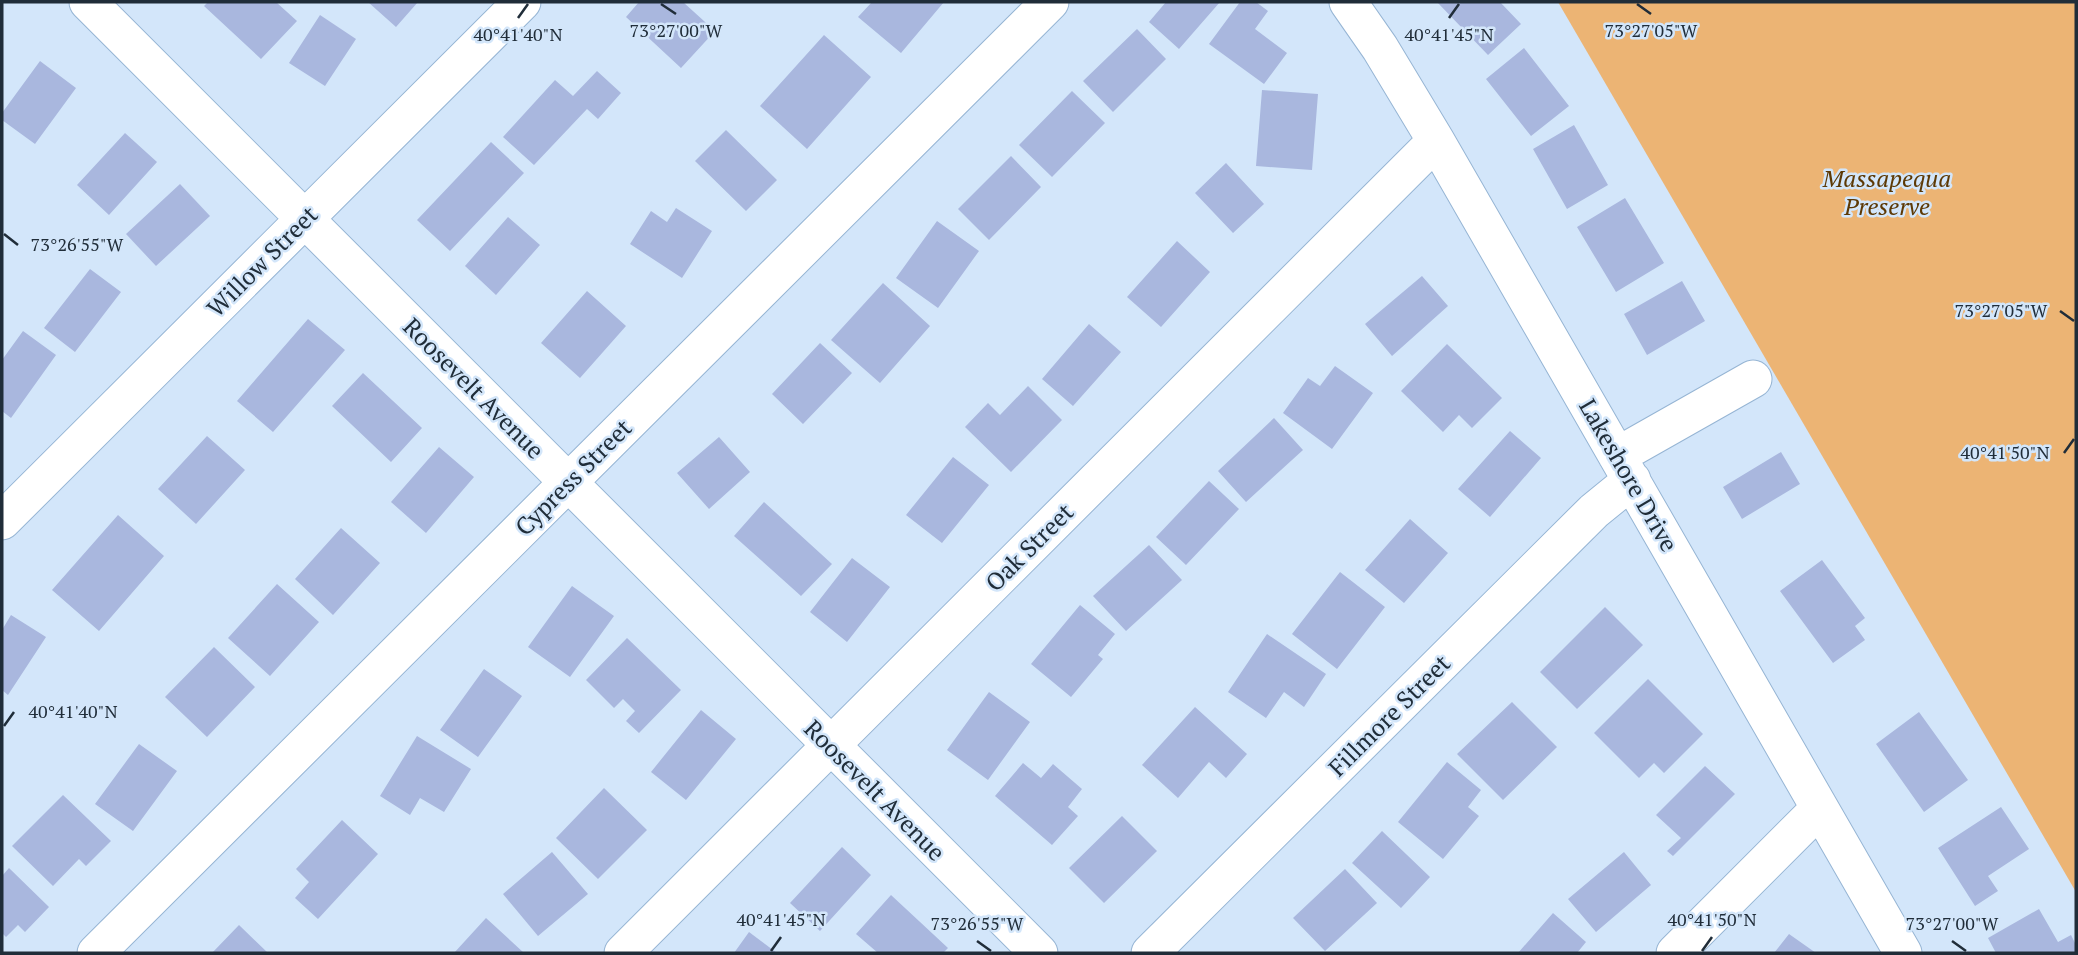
<svg xmlns="http://www.w3.org/2000/svg" width="2078" height="955" viewBox="0 0 2078 955" font-family="'PT Serif',serif">
<style>
.green{fill:#ecb474}
.building{fill:#a9b7de}
.lines{fill:none;stroke-linecap:round;stroke-linejoin:round}
.minor-casing{stroke:#96b5d4;stroke-width:39}
.minor{stroke:#fff;stroke-width:37}
.ticks{fill:none;stroke:#202d39;stroke-width:2.5}
.labels{text-anchor:middle;dominant-baseline:central;stroke-width:5;stroke-linejoin:round;paint-order:stroke}
.park-label{font-size:24px;font-style:italic;fill:#5d3905;stroke:#d3e6fa}
.street-label{font-size:24px;fill:#202d39;stroke:#d3e6fa}
.ticks-label{font-size:18px;text-anchor:middle;fill:#202d39;stroke:#d3e6fa;stroke-width:5;stroke-linejoin:round;paint-order:stroke}
</style>
<rect width="100%" height="100%" fill="#d3e6fa"/>
<!-- green -->
<path class="green" d="M1558,2H2076V892Z"/>
<!-- building -->
<path class="building" d="M208,2H276L297,21L261,59L204,6Z
M368,2H418L396,27Z
M639,2H683L715,31L681,68L626,17Z
M872,2H944L901,53L858,17Z
M1166,2H1220L1179,49L1149,22Z
M1240,2H1256L1268,11L1255,29L1287,53L1264,84L1209,44Z
M1437,2H1500L1521,24L1488,55Z
M320,15L356,39L325,86L289,63Z
M1137,29L1166,59L1113,112L1083,81Z
M824,35L871,77L807,149L760,106Z
M1524,48L1569,106L1531,136L1486,79Z
M40,61L76,88L35,144L2,120V113Z
M597,71L621,93L598,119L587,109L534,165L503,137L555,80L573,96Z
M1262,90L1318,94L1312,170L1256,166Z
M1072,91L1105,123L1052,177L1019,145Z
M1574,125L1608,185L1567,209L1533,149Z
M726,130L777,180L746,211L695,161Z
M125,133L157,162L109,215L77,185Z
M491,142L524,173L450,251L417,220Z
M1011,156L1041,187L989,240L958,209Z
M1226,163L1264,204L1233,233L1195,193Z
M180,184L210,216L156,266L126,234Z
M1625,198L1664,263L1616,292L1577,227Z
M676,208L712,231L682,278L630,244L651,211L667,222Z
M508,217L540,245L496,295L465,266Z
M937,221L979,251L938,308L896,278Z
M1177,241L1210,272L1161,327L1127,297Z
M90,269L121,292L75,352L44,328Z
M1422,276L1448,306L1392,356L1365,324Z
M1682,281L1705,321L1647,355L1624,314Z
M883,283L930,326L880,383L831,340Z
M587,291L626,326L580,378L541,343Z
M308,319L345,350L273,432L237,401Z
M1089,324L1121,352L1073,406L1042,379Z
M23,331L56,355L11,418L2,411V360Z
M820,343L852,373L803,424L772,394Z
M1447,344L1502,398L1472,428L1459,415L1443,432L1401,391Z
M1335,366L1373,393L1332,449L1283,413L1308,378L1320,386Z
M363,373L422,428L391,462L332,406Z
M1028,386L1062,420L1011,472L965,427L988,403L1000,415Z
M1274,418L1303,450L1246,502L1218,471Z
M1510,431L1541,458L1490,517L1458,489Z
M207,436L245,470L196,524L158,489Z
M719,437L750,472L709,509L677,473Z
M439,447L474,477L426,533L391,502Z
M1781,452L1800,484L1742,519L1723,487Z
M953,457L989,485L942,543L906,515Z
M1209,481L1239,509L1186,565L1156,537Z
M764,502L832,564L801,596L734,536Z
M118,515L164,556L99,631L52,590Z
M1410,519L1448,553L1404,603L1365,570Z
M341,528L380,563L333,615L295,579Z
M1149,545L1182,580L1126,631L1093,596Z
M852,558L890,587L847,642L810,612Z
M1822,560L1865,618L1855,626L1865,640L1833,663L1780,591Z
M1340,572L1385,607L1337,669L1292,634Z
M277,584L319,622L270,676L228,638Z
M572,586L614,616L570,677L528,647Z
M1080,605L1115,634L1098,655L1103,659L1071,697L1031,664Z
M1605,607L1643,645L1577,709L1540,672Z
M11,615L46,637L8,695L2,690V630Z
M1267,634L1326,674L1304,707L1284,692L1266,718L1228,692Z
M627,638L681,690L639,733L626,721L635,711L623,699L614,708L586,680Z
M214,647L255,687L207,737L165,697Z
M484,669L522,696L478,757L440,730Z
M1648,679L1703,734L1664,773L1654,763L1639,778L1594,733Z
M989,692L1030,722L988,780L947,750Z
M1512,702L1557,747L1503,800L1457,754Z
M1195,707L1247,754L1226,778L1209,762L1178,798L1142,765Z
M701,710L736,739L686,800L651,772Z
M1919,712L1968,780L1924,812L1876,744Z
M417,736L471,769L444,812L420,798L410,815L380,796Z
M139,744L177,771L133,831L95,804Z
M1447,762L1481,790L1468,807L1479,816L1443,859L1398,822Z
M1023,763L1041,778L1053,764L1082,789L1068,807L1078,816L1052,845L995,796Z
M1705,766L1735,794L1673,856L1667,851L1681,838L1656,815Z
M604,788L647,830L598,879L556,838Z
M63,795L111,841L86,866L79,859L53,886L12,846Z
M2001,807L2029,849L1988,876L1998,891L1975,906L1938,848Z
M1122,816L1157,851L1104,903L1069,868Z
M342,820L378,854L318,919L295,898L309,882L296,869Z
M1382,831L1430,877L1401,908L1352,863Z
M842,847L871,875L820,931L790,903Z
M552,852L588,894L538,936L503,894Z
M1624,852L1651,885L1596,932L1568,899Z
M9,868L49,907L25,932L18,925L6,937L2,933V876Z
M1345,869L1377,903L1325,951L1293,918Z
M891,895L948,948L943,953H878L856,934Z
M2039,909L2058,942L2071,935L2076,945V953H1996L1988,938Z
M1553,913L1586,942L1577,953H1518Z
M486,918L524,953H454Z
M239,925L268,953H212Z
M749,932L777,953H734Z
M1789,934L1816,953H1774Z"/>
<g class="lines">
<defs>
<path id="minor" d="M88,2L1039,953
M1348,2L1380,48L1436,141L1903,953
M1617,456L1753,379
M2,521L522,2
M96,953L1050,2
M623,953L1436,141
M1150,953L1594,511L1632,480
M1675,953L1819,809"/>
</defs>
<!-- minor casing -->
<use href="#minor" class="minor-casing"/>
<!-- minor -->
<use href="#minor" class="minor"/>
</g>
<!-- ticks -->
<path class="ticks" d="M661,4L676,14M1637,4L1651,14M518,18L528,4M1449,18L1459,4M4,234L18,245M2060,311L2074,321M2064,453L2074,439M4,726L14,712M977,941L991,951M1952,941L1966,951M771,951L781,937M1702,951L1712,937"/>
<g class="labels">
<!-- park labels -->
<g class="park-label">
<text x="1887" y="178">Massapequa<tspan x="1887" dy="28">Preserve</tspan></text>
</g>
<!-- street labels -->
<g class="street-label">
<text transform="translate(262 261) rotate(-45)">Willow Street</text>
<text transform="translate(474 388) rotate(45)">Roosevelt Avenue</text>
<text transform="translate(1629 475) rotate(60)">Lakeshore Drive</text>
<text transform="translate(573 477) rotate(-45)">Cypress Street</text>
<text transform="translate(1029 547) rotate(-45)">Oak Street</text>
<text transform="translate(1389 715) rotate(-45)">Fillmore Street</text>
<text transform="translate(875 790) rotate(45)">Roosevelt Avenue</text>
</g>
</g>
<g class="ticks-label">
<text x="676" y="37">73°27'00"W</text>
<text x="1651" y="37">73°27'05"W</text>
<text x="1449" y="41">40°41'45"N</text>
<text x="518" y="41">40°41'40"N</text>
<text x="77" y="251">73°26'55"W</text>
<text x="2001" y="317">73°27'05"W</text>
<text x="2005" y="459">40°41'50"N</text>
<text x="73" y="718">40°41'40"N</text>
<text x="781" y="926">40°41'45"N</text>
<text x="1712" y="926">40°41'50"N</text>
<text x="977" y="930">73°26'55"W</text>
<text x="1952" y="930">73°27'00"W</text>
</g>
<!-- border -->
<rect width="2078" height="955" fill="none" stroke="#202d39" stroke-width="7"/>
</svg>
